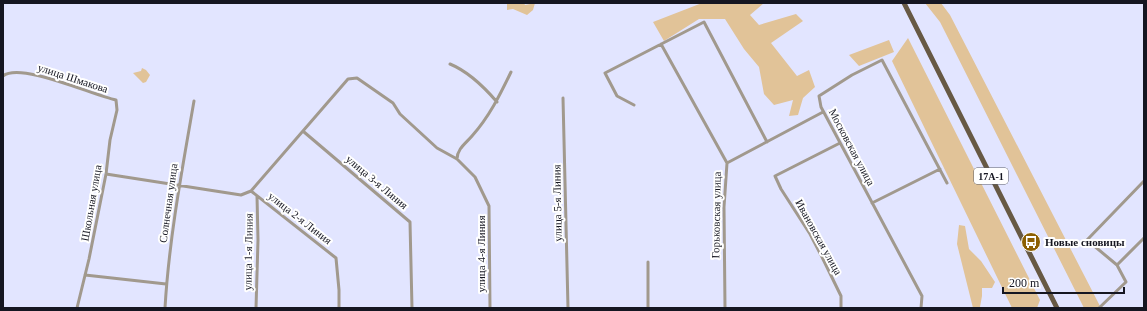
<svg xmlns="http://www.w3.org/2000/svg" width="1147" height="311" viewBox="0 0 1147 311" font-family="Georgia,serif">
<style>
.green{fill:#e1c398}
.lines{fill:none;stroke-linecap:round;stroke-linejoin:round}
.minor{stroke:#a1998d;stroke-width:3}
.primary{stroke:#675944;stroke-width:5}
.labels{text-anchor:middle;dominant-baseline:central;stroke-width:4;stroke-linejoin:round;paint-order:stroke}
.shield{fill:#fff;stroke:#5b5c64;stroke-width:1}
.shield-label{font-size:10px;font-weight:bold;fill:#151621}
.street-label{font-size:11px;fill:#151621;stroke:#fff}
.poi-label{font-size:11px;font-weight:bold;fill:#151621;stroke:#fff;text-anchor:start}
</style>
<rect width="100%" height="100%" fill="#e2e5ff"/>
<!-- green -->
<path class="green" d="M512,3H524L525,5L535,3L533,10L527,15L513,9L507,10V4Z
M702,3H764L750,15L759,25L796,14L803,21L771,43L797,76L809,70L815,87L803,98L798,115L789,116L793,100L774,105L764,94L759,67L744,49L725,19H699L664,41L653,22Z
M925,3H941L950,15L1101,308H1084L940,22Z
M908,38L1040,300L1037,308H1012L892,61Z
M889,40L894,52L859,66L849,55Z
M142,68L146,70L150,75L146,82L143,83L133,73L141,71Z
M959,225L965,226L969,249L981,261L995,282L992,288H982V296L980,307L982,308H973L957,244Z"/>
<g class="lines">
<!-- minor -->
<path class="minor" d="M661,44L727,163L724,207L725,308
M450,64C467,71 485,88 497,102
M3,76C21,62 92,95 116,100L117,110L110,140L106,174L89,259L77,308
M563,98L568,308
M634,105L617,96L605,73L704,22L767,142
M304,132L410,222L412,308
M840,143L775,176L781,189L810,234L822,257L841,296V308
M457,159C457,149 466,143 472,136C489,117 500,95 511,72
M727,163L823,112
M106,174L241,195L251,191L348,79L357,78L393,103L400,114L437,148L457,159L475,177L489,206L490,308
M251,191L336,258L339,290V308
M872,203L940,169
M648,262V308
M1117,265L1144,238
M85,275L166,284
M165,308C169,239 182,170 194,101
M256,308L258,240L257,196
M921,308L922,296L821,107L819,96L852,75L882,60L947,183
M1099,308L1126,282L1117,265L1087,240L1144,181"/>
<!-- primary -->
<path class="primary" d="M904,3L1057,308"/>
</g>
<!-- icons -->
<defs>
<symbol id="bus-disc" viewBox="-11 -11 22 22"><circle r="9.5" fill="#8c5f03" stroke="#fff"/><path d="M-5-6H5V4H4V6H2V4H-2V6H-4V4H-5ZM-3.5-4V0h7V-4ZM-3.5 1.2v1.5H-2V1.2ZM2 1.2v1.5H3.5V1.2Z" fill="#fff"/></symbol>
</defs>
<g fill-rule="evenodd">
<use href="#bus-disc" x="1020" y="231" width="22" height="22"/>
</g>
<g class="labels">
<!-- shield labels -->
<rect class="shield" x="974" y="168" width="34" height="16" rx="3"/>
<g class="shield-label">
<text x="991" y="176">17А-1</text>
</g>
<!-- street labels -->
<g class="street-label">
<text transform="translate(73 78) rotate(18)">улица Шмакова</text>
<text transform="translate(852 147) rotate(62)">Московская улица</text>
<text transform="translate(377 182) rotate(40)">улица 3-я Линия</text>
<text transform="translate(91 203) rotate(-80)">Школьная улица</text>
<text transform="translate(168 203) rotate(-82)">Солнечная улица</text>
<text transform="translate(557 203) rotate(-91)">улица 5-я Линия</text>
<text transform="translate(716 215) rotate(-89)">Горьковская улица</text>
<text transform="translate(300 218) rotate(38)">улица 2-я Линия</text>
<text transform="translate(819 237) rotate(61)">Ивановская улица</text>
<text transform="translate(248 252) rotate(-89)">улица 1-я Линия</text>
<text transform="translate(481 254) rotate(-90)">улица 4-я Линия</text>
</g>
<!-- poi labels -->
<g class="poi-label">
<text x="1045" y="242">Новые сновицы</text>
</g>
</g>
<!-- border -->
<rect width="1147" height="311" fill="none" stroke="#151621" stroke-width="8"/>
<!-- scale -->
<path d="M1003 287v6h121v-6" fill="none" stroke="#151621" stroke-width="2"/>
<text x="1009" y="287" font-size="12" fill="#151621" stroke="#ffffff" stroke-width="3" paint-order="stroke">200 m</text>
</svg>
